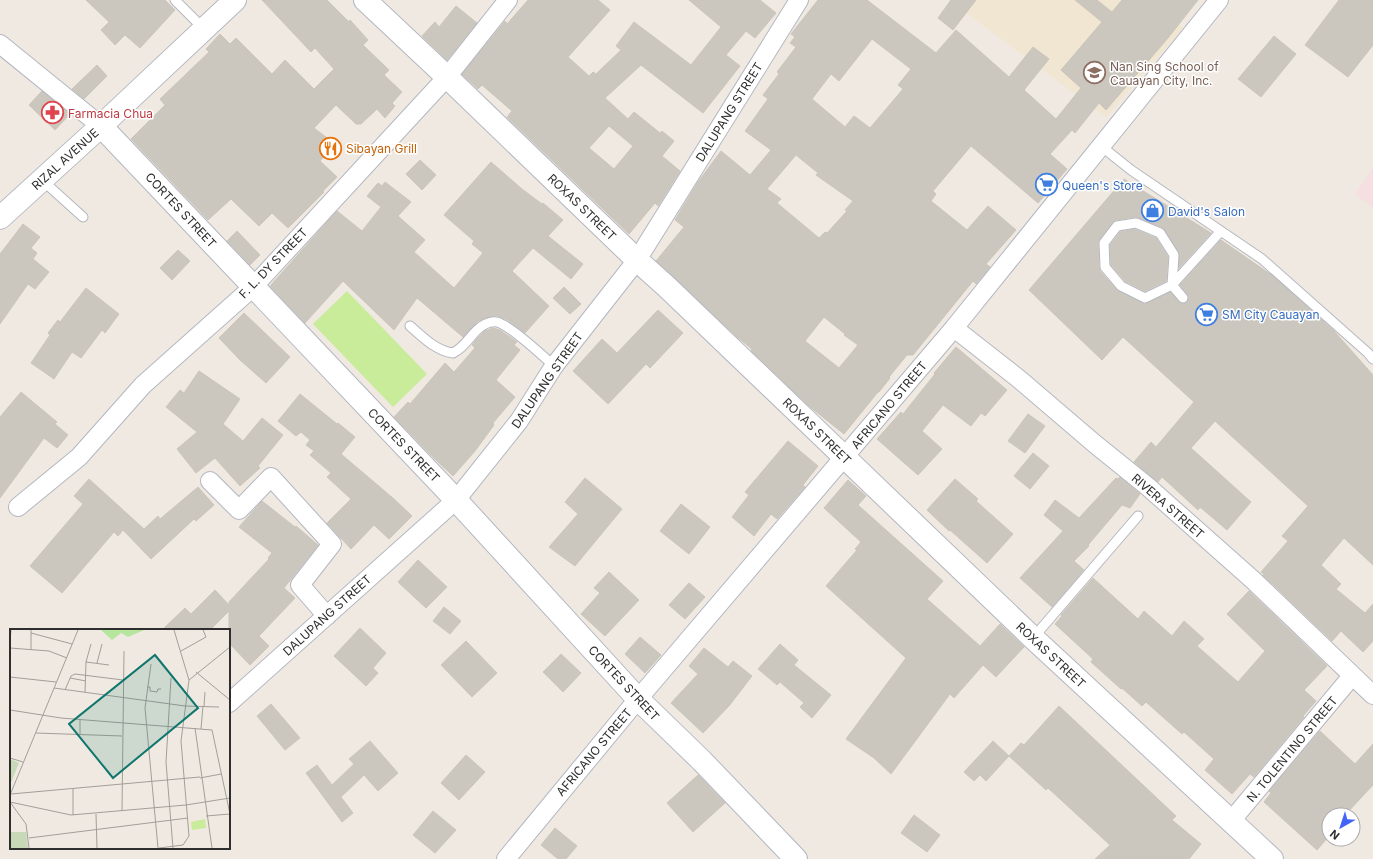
<svg xmlns="http://www.w3.org/2000/svg" width="1373" height="859" viewBox="0 0 1373 859" font-family="Inter,sans-serif">
<style>
.education{fill:#f0e6d1}
.medical{fill:#f5dfe0}
.pitch{fill:#c9ec9a}
.building{fill:#cbc7bf;stroke:#cbc5ba;fill-rule:evenodd}
.lines{fill:none;stroke-linecap:round;stroke-linejoin:round}
.lane-casing{stroke:#b4b7c1;stroke-width:11}
.street-casing{stroke:#b4b7c1;stroke-width:20}
.secondary-casing{stroke:#b4b7c1;stroke-width:24}
.lane{stroke:#fff;stroke-width:9}
.street{stroke:#fff;stroke-width:18}
.secondary{stroke:#fff;stroke-width:22}
.labels{text-anchor:middle;dominant-baseline:central;stroke-width:3;stroke-linejoin:round;paint-order:stroke}
.education-label{font-size:12px;fill:#785e54;stroke:#fff;text-anchor:start}
.street-label{font-size:12px;fill:#2e2e2e;stroke:#fff}
.health-label{font-size:12px;fill:#be3a42;stroke:#fff;text-anchor:start}
.food-label{font-size:12px;fill:#c56008;stroke:#fff;text-anchor:start}
.shop-label{font-size:12px;fill:#366cbe;stroke:#fff;text-anchor:start}
.inset-road{fill:none;stroke:#a29e99;stroke-width:1}
.view{fill:#0f766e;fill-opacity:0.15;stroke:#0f766e;stroke-width:2}
.inset-edge{fill:none;stroke:#2e2e2e;stroke-width:2}
</style>
<rect width="100%" height="100%" fill="#efe9e1"/>
<!-- education -->
<path class="education" d="M949,0H1146L1183,28L1106,117Z"/>
<!-- medical -->
<path class="medical" d="M1373,168V208L1355,194Z"/>
<!-- pitch -->
<path class="pitch" d="M347,291L427,374L393,407L313,324Z"/>
<!-- building -->
<path class="building" d="M86,0H165L175,10L140,48L125,35L115,45L101,30L109,22Z
M262,0H327L349,22L350,20L368,40L363,45L389,70L384,75L402,92L392,103L395,106L385,118L377,109L361,124H356L336,105L314,128L335,144L320,161L337,177L323,191L324,192L288,228L272,213L259,226L231,199L208,220L131,139L165,105L160,99L209,52L206,49L220,34L230,44L236,38L272,74L285,60L314,89L334,69L315,48L311,52Z
M528,0H598L610,10L568,57L589,76L593,72L596,74L621,50L616,46L634,22L691,65L721,27L689,0H760L776,13L755,38L746,31L726,55L740,66L703,113L641,65L605,98L628,119L634,112L660,133L662,131L674,141L662,156L680,171L658,206L655,203L629,234L507,117L512,111L482,85L478,89L462,74L505,21L507,24ZM609,126L633,146L614,169L589,148Z
M818,0H867L936,53L956,30L1009,77L1033,47L1049,59L1024,90L1056,119L1081,88L1061,70L1102,22L1075,0H1097L1112,12L1122,0H1198L1168,38L1106,110L1099,103L1075,133L1072,130L1050,154L1067,169L1038,203L971,146L933,191L936,194L931,201L967,230L988,206L1016,230L986,264L990,267L976,284L973,281L913,355H907L889,377L890,378L879,392H878L844,434L809,406L751,351L752,349L737,337L656,261L684,227L675,220L698,182L721,151L750,175L771,150L745,131L768,99L763,95L779,74L777,72L796,47L790,43L795,37L791,34ZM872,39L911,69L898,85L903,89L870,128L854,116L845,127L812,99L831,74L839,81ZM796,155L818,173L816,175L853,201L845,210L847,211L827,233L825,232L819,238L777,203L781,199L767,189ZM824,317L845,334L844,335L858,345L839,368L805,341Z
M951,0H976L953,30L938,18Z
M1339,0H1373V45L1348,77L1305,45Z
M456,6L477,23L447,60L422,36L435,22L439,27Z
M1274,36L1296,54L1261,97L1238,79Z
M97,65L107,76L84,99L72,89Z
M42,91L70,114L55,130L29,105Z
M420,160L436,175L422,190L406,174Z
M491,162L522,189L542,204L543,203L563,220L548,236L583,264L571,279L533,248L512,271L549,306L525,333L506,319L498,316H493L485,318L478,321L463,337L417,298L394,330L343,281L305,323L270,286L337,211L362,231L381,207L367,196L378,183L382,186L385,182L411,202L398,216L425,240L414,252L454,288L483,253L472,244L474,241L444,215Z
M1124,179L1211,233L1179,268V252L1163,228L1135,217L1116,220L1113,222L1098,243L1099,267L1100,271L1117,290L1145,304L1170,292L1181,303H1187L1189,297L1180,285L1221,240L1273,276L1334,331L1373,375V565L1344,538L1321,565L1341,584L1336,589L1365,613L1373,604V641L1363,652L1341,631L1332,641L1263,575L1264,574L1261,572L1288,541L1282,536L1308,506L1215,421L1191,448L1251,502L1227,530L1200,507L1198,510L1162,477L1158,482L1134,462L1151,442L1156,447L1194,402L1123,337L1102,360L1029,290Z
M23,224L40,237L31,248L37,253L33,259L49,272L35,289L28,284L0,324V254Z
M1135,229L1156,238L1168,257L1166,281L1145,291L1125,281L1111,265L1110,245L1120,232Z
M237,231L260,255L250,265L227,241Z
M178,250L190,261L172,280L160,268Z
M564,287L581,304L570,314L553,298Z
M86,288L119,314L105,333L102,330L81,358L72,352L54,379L31,363L50,335L48,333L58,320L60,322Z
M658,310L683,333L650,368L646,364L608,404L573,371L602,339L617,353Z
M244,313L290,357L266,383L240,360L219,338Z
M493,328L500,330L517,342L514,345L520,350L496,380L515,397L493,423L494,425L475,451L453,476L436,460L394,417L408,402L410,404L445,363L454,372L475,348L472,345L476,340L485,331Z
M956,347L1007,390L985,416L981,413L971,426L943,405L922,431L942,449L918,475L877,439L901,412L903,414L935,374L934,373Z
M199,371L240,399L223,424L243,441L262,418L283,435L258,466L260,468L240,486L215,458L196,473L177,449L197,432L166,407L180,390L184,393Z
M21,392L57,422L55,424L68,435L57,448L44,438L0,498V417Z
M300,394L337,424L338,423L355,437L341,454L394,499L412,516L389,539L374,525L351,549L327,523L351,499L327,477L331,473L310,455L314,451L306,445L310,440L301,432L296,436L278,421Z
M1028,414L1045,426L1025,453L1008,441Z
M788,441L818,466L803,485L805,487L777,519L771,514L754,536L732,517L749,495L745,492Z
M1033,453L1049,466L1030,489L1014,476Z
M1120,477L1140,494L1130,508L1122,505L1088,545L1089,546L1074,561L1084,570L1052,607L1020,578L1063,531L1044,515L1055,500L1079,518L1116,478L1118,479Z
M585,478L622,509L575,566L549,547L578,514L565,502Z
M89,479L144,529L158,516L160,519L198,487L214,505L196,521L194,519L151,559L123,530L118,536L114,532L62,593L30,566L83,504L74,496Z
M955,479L978,499L976,501L1013,534L987,563L950,530L949,531L927,510Z
M848,480L866,496L858,505L943,581L927,599L980,646L1000,624L1024,647L996,677L983,665L954,698L950,694L891,774L874,758L846,739L906,658L826,586L857,550L855,549L861,542L824,508Z
M262,501L295,527L296,526L318,545L284,588L295,598L259,636L269,646L250,665L229,643V611L210,630H162L185,608L191,614L215,590L229,605V602L269,559L268,558L272,553L239,527Z
M681,504L710,527L689,554L660,531Z
M418,560L447,587L426,608L398,582Z
M609,572L639,600L605,636L581,614L600,593L594,588Z
M1093,578L1138,619L1144,611L1172,636L1184,621L1204,639L1197,646L1238,682L1265,651L1227,614L1249,591L1327,666L1304,690L1316,701L1303,716L1304,717L1254,777L1250,774L1232,794L1205,770L1214,759L1184,732L1182,734L1146,702L1142,706L1122,688L1121,689L1091,662L1093,659L1055,624L1062,616L1061,615Z
M689,583L705,597L685,619L669,605Z
M444,607L461,621L450,634L433,621Z
M360,628L386,653L373,668L378,673L366,686L334,656Z
M640,637L661,655L645,673L625,654Z
M466,641L497,673L472,697L441,665Z
M780,644L798,660L794,665L831,695L812,718L800,707L804,703L780,682L777,685L758,669Z
M704,648L728,667L733,661L752,676L729,706L703,733L671,703L698,674L689,666Z
M561,654L581,673L563,692L543,672Z
M271,704L300,738L285,750L257,716Z
M1059,706L1176,816L1172,820L1201,844L1189,859H1095L1110,845L1048,788L1046,790L1009,756L1021,743L1024,745Z
M1320,731L1355,764L1373,744V785L1345,815H1329V836L1317,850L1264,802L1271,793L1269,791Z
M370,741L398,773L378,791L364,775L341,797L353,813L342,822L306,773L317,765L332,785L354,764L349,759Z
M993,741L1009,756L986,781L980,775L974,781L964,772Z
M466,755L485,772L459,800L441,783Z
M698,775L725,803L693,832L667,803Z
M433,811L456,830L435,853L413,835Z
M914,815L940,835L927,852L901,833Z
M555,828L577,846L566,859H558L541,845Z"/>
<g class="lines">
<defs>
<path id="lane" d="M175,0L204,29
M1101,146L1131,170L1262,259L1368,353L1373,359
M42,180L83,217
M1183,298L1172,285L1174,255L1160,233L1136,223L1117,226L1104,243L1105,267L1121,286L1145,298L1172,285L1221,231
M410,326C423,337 436,351 453,353C467,346 471,333 482,326C486,323 493,321 497,322C511,326 542,355 554,366
M1033,638L1138,516"/>
<path id="street" d="M0,44L101,126
M954,328L1019,379L1095,444L1147,486L1253,580L1373,695
M210,481L239,510L271,477L332,544L300,585L327,616
M18,507L79,457L143,385L253,287L447,77L508,0
M229,703L456,500L519,421L554,366L637,260L799,0
M1231,821L1352,676
M506,859L638,699L954,328L1219,0"/>
<path id="secondary" d="M365,0L447,77L637,260L667,287L1033,638L1272,859
M101,126L456,500L638,699L702,761L796,859
M0,218L101,126L235,0"/>
</defs>
<!-- lane casing -->
<use href="#lane" class="lane-casing"/>
<!-- street casing -->
<use href="#street" class="street-casing"/>
<!-- secondary casing -->
<use href="#secondary" class="secondary-casing"/>
<!-- lane -->
<use href="#lane" class="lane"/>
<!-- street -->
<use href="#street" class="street"/>
<!-- secondary -->
<use href="#secondary" class="secondary"/>
</g>
<!-- icons -->
<defs>
<symbol id="school-ring" viewBox="-11 -11 22 22"><circle r="9.5" fill="#fff" stroke="#8d6e63" stroke-width="1.5"/><path d="M0-5L7-2L0 1L-7-2ZM-4 1L0 2.5L4 1V4Q0 6-4 4Z" fill="#8d6e63"/></symbol>
<symbol id="pharmacy-ring" viewBox="-11 -11 22 22"><circle r="9.5" fill="#fff" stroke="#e0444e" stroke-width="1.5"/><path d="M-2-6h4v4h4v4h-4v4h-4v-4h-4v-4h4Z" fill="#e0444e"/></symbol>
<symbol id="restaurant-ring" viewBox="-11 -11 22 22"><circle r="9.5" fill="#fff" stroke="#e8710a" stroke-width="1.5"/><path d="M-5-6h1v4h1v-4h1v4h1v-4h1v5L-1.5 .5V6h-2V.5L-5-1ZM5-6V6H3V1.5H1.5Q1.5-4 5-6Z" fill="#e8710a"/></symbol>
<symbol id="supermarket-ring" viewBox="-11 -11 22 22"><circle r="9.5" fill="#fff" stroke="#3f7fe0" stroke-width="1.5"/><path d="M-6-5.5h2.5l.6 2H6L4.5 2H-2.5L-4.4-4H-6ZM-1.5 3.2a1.3 1.3 0 1 0 .1 0ZM3 3.2a1.3 1.3 0 1 0 .1 0Z" fill="#3f7fe0"/></symbol>
<symbol id="shop-ring" viewBox="-11 -11 22 22"><circle r="9.5" fill="#fff" stroke="#3f7fe0" stroke-width="1.5"/><path d="M-5-2.5h2.3a2.7 3.5 0 0 1 5.4 0H5L5.5 6h-11ZM-1.5-2.5h3a1.5 2.3 0 0 0-3 0Z" fill="#3f7fe0"/></symbol>
</defs>
<g fill-rule="evenodd">
<use href="#school-ring" x="1082" y="60" width="25" height="25"/>
<use href="#pharmacy-ring" x="40" y="100" width="25" height="25"/>
<use href="#restaurant-ring" x="318" y="136" width="25" height="25"/>
<use href="#supermarket-ring" x="1034" y="172" width="25" height="25"/>
<use href="#shop-ring" x="1140" y="198" width="25" height="25"/>
<use href="#supermarket-ring" x="1194" y="302" width="25" height="25"/>
</g>
<g class="labels">
<!-- education labels -->
<g class="education-label">
<text x="1110" y="66">Nan Sing School of<tspan x="1110" dy="14">Cauayan City, Inc.</tspan></text>
</g>
<!-- street labels -->
<g class="street-label">
<text transform="translate(729 112) rotate(-58)">DALUPANG STREET</text>
<text transform="translate(65 159) rotate(-42)">RIZAL AVENUE</text>
<text transform="translate(582 207) rotate(44)">ROXAS STREET</text>
<text transform="translate(181 210) rotate(47)">CORTES STREET</text>
<text transform="translate(273 263) rotate(-46)">F. L. DY STREET</text>
<text transform="translate(547 380) rotate(-55)">DALUPANG STREET</text>
<text transform="translate(889 405) rotate(-50)">AFRICANO STREET</text>
<text transform="translate(817 431) rotate(44)">ROXAS STREET</text>
<text transform="translate(404 445) rotate(46)">CORTES STREET</text>
<text transform="translate(1168 506) rotate(41)">RIVERA STREET</text>
<text transform="translate(327 615) rotate(-42)">DALUPANG STREET</text>
<text transform="translate(1051 655) rotate(43)">ROXAS STREET</text>
<text transform="translate(624 683) rotate(47)">CORTES STREET</text>
<text transform="translate(1292 749) rotate(-50)">N. TOLENTINO STREET</text>
<text transform="translate(594 752) rotate(-50)">AFRICANO STREET</text>
</g>
<!-- health labels -->
<g class="health-label">
<text x="68" y="113">Farmacia Chua</text>
</g>
<!-- food labels -->
<g class="food-label">
<text x="346" y="148">Sibayan Grill</text>
</g>
<!-- shop labels -->
<g class="shop-label">
<text x="1062" y="185">Queen's Store</text>
<text x="1168" y="211">David's Salon</text>
<text x="1222" y="314">SM City Cauayan</text>
</g>
</g>
<!-- overview -->
<g transform="translate(10 629)">
<rect width="220" height="220" fill="#efe9e1"/>
<path d="M91,1H134L118,8L111,4L102,11Z" fill="#b6e59e"/>
<path d="M0,130L9,134L0,156ZM0,203H16L18,219H0Z" fill="#c8d9b8"/>
<path d="M195,190L196,199L182,201L181,193Z" fill="#c9ec9a"/>
<path class="inset-road" d="M21,4L62,15M0,13L1,1M0,19L39,22L57,29M21,21V1M171,22L196,8L193,1M76,33L99,36M87,34L92,15M141,35L135,79L148,219M186,43L220,71M0,48L46,53M60,49L76,52M161,49L156,133L163,219M179,51L220,18M137,58H140V62L147,63L148,60H151M44,59L175,77L209,78M55,61L61,47L65,45L113,51M75,63L76,33L81,15M194,77L195,63M0,81L51,89L202,101L220,185M185,99L202,219M191,100L193,77M26,104L112,107M70,106V90M0,129L13,133M190,149L211,145M63,160V186M1,165L190,148M0,166L68,1M0,173L16,195L19,219M0,173L61,186L176,176M176,176L220,169M112,182L114,22M86,185L87,219M196,187L220,185M19,209L178,189M149,219L173,216L179,207L171,112L179,51L164,1"/>
<path class="view" d="M145,26L188,79L103,149L59,95Z"/>
<rect width="220" height="220" class="inset-edge"/>
</g>
<!-- north arrow -->
<g transform="translate(1341 827) rotate(219)"><circle r="19" fill="#ffffff" stroke="#ababab"/>
<path d="M0-3L7 15L0 10L-7 15Z" fill="#4264fb"/>
<text y="-6" font-size="11" font-weight="bold" text-anchor="middle" fill="#2e2e2e">N</text>
</g>
</svg>
